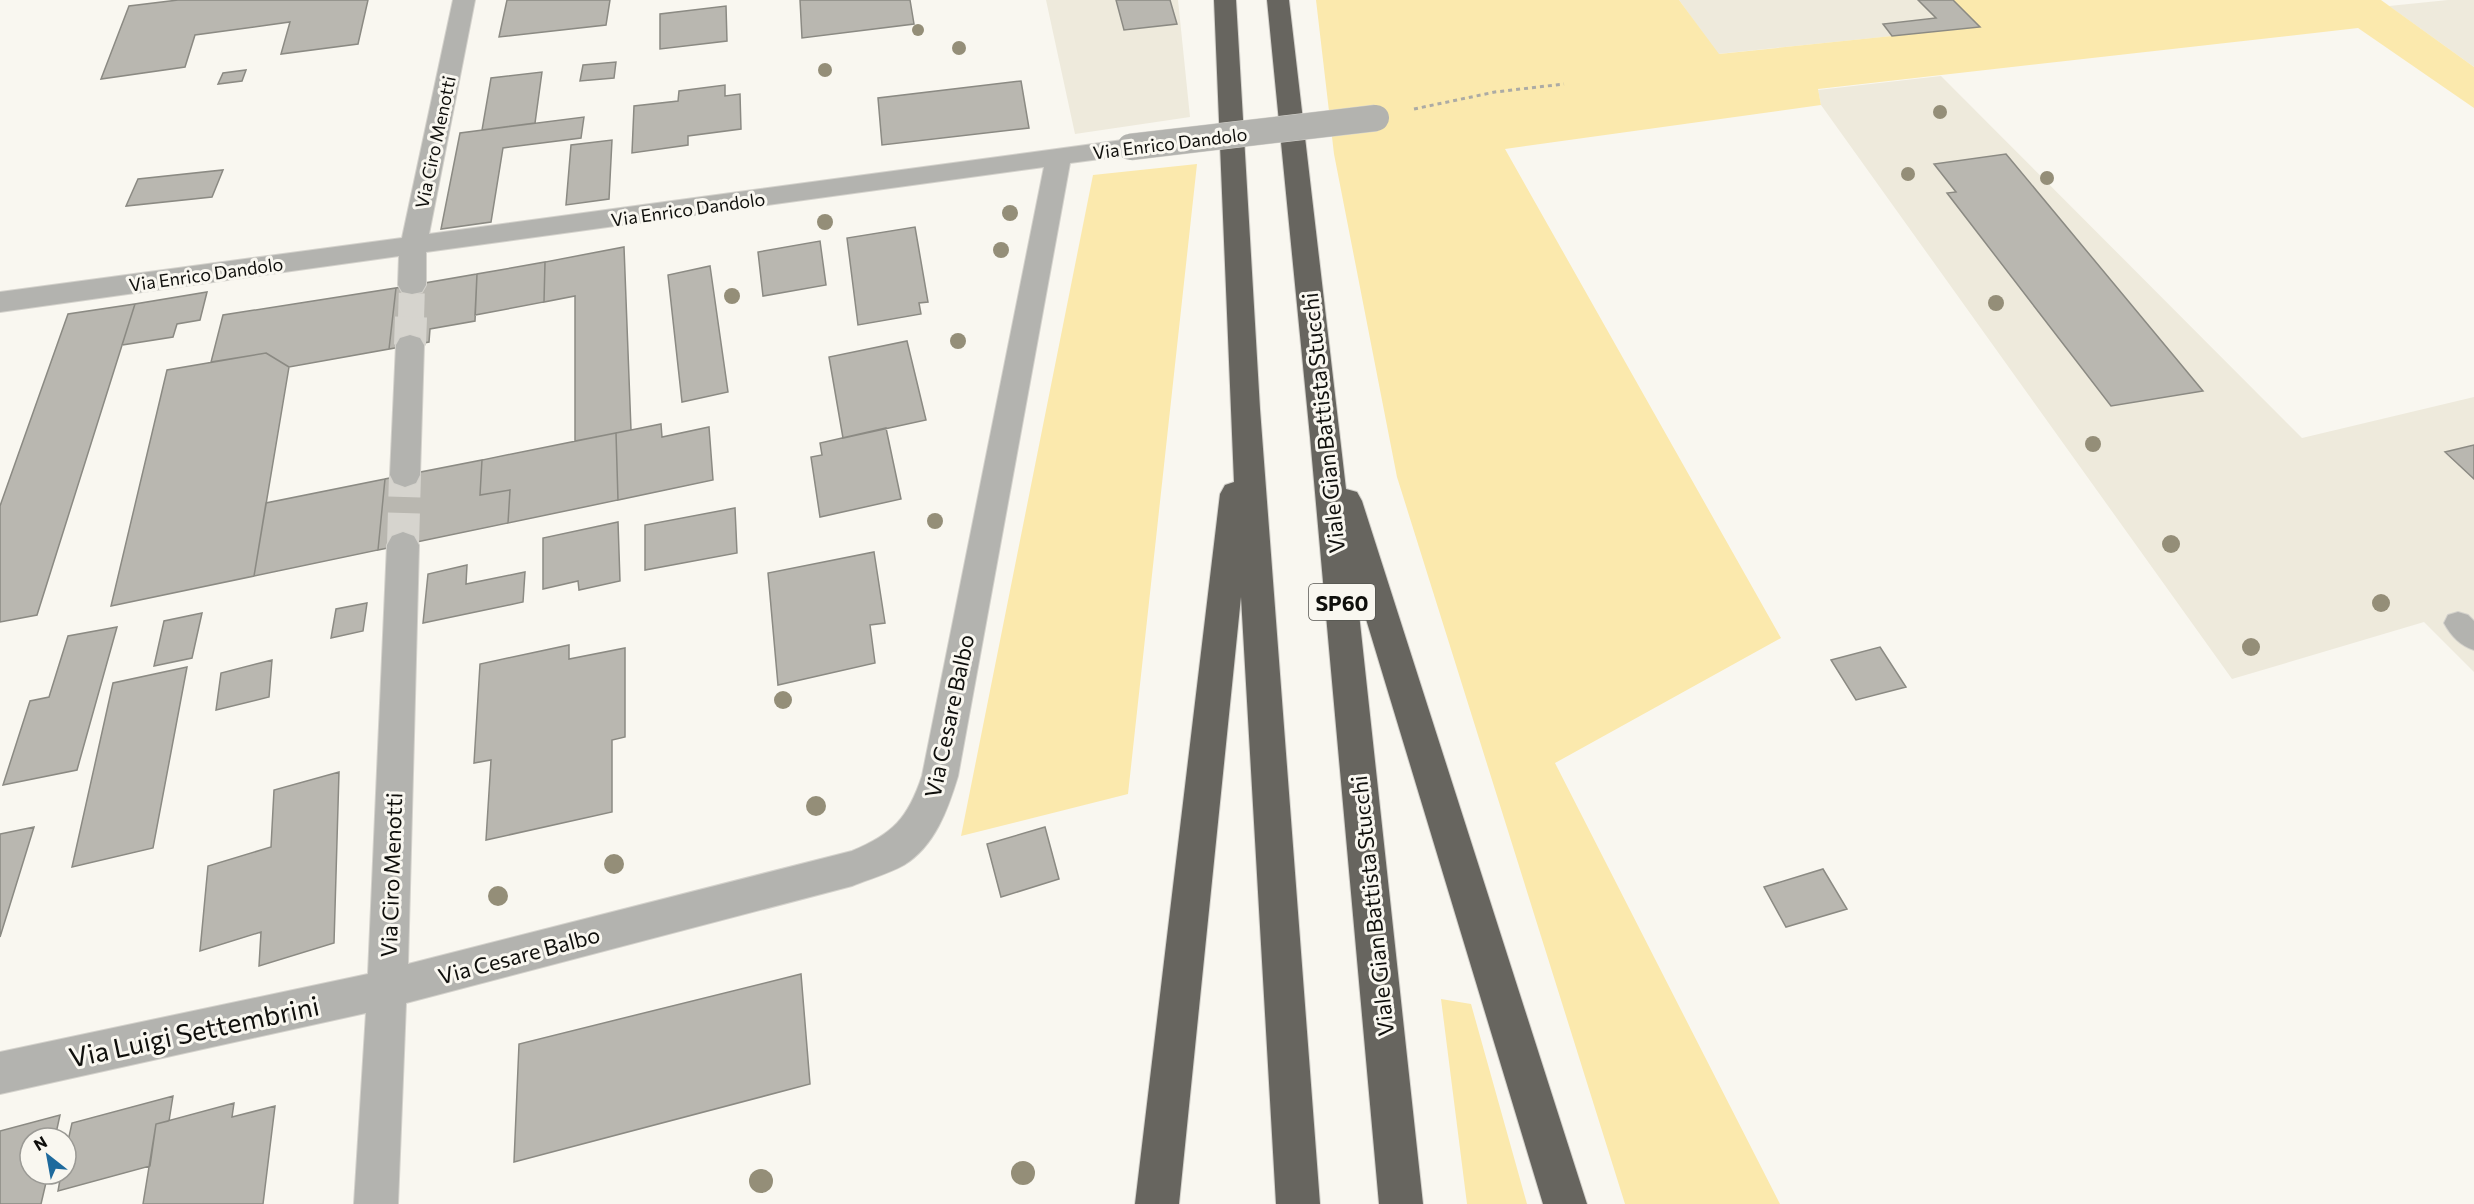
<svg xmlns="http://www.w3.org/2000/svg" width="2474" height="1204" viewBox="0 0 2474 1204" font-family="Commissioner,sans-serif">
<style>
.built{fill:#eeeadc}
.green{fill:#fbe9ad}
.building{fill:#b9b7b0;stroke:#8b8a83;stroke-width:1.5}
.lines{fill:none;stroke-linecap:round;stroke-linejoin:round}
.street-tunnel-far1{stroke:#d6d4ce;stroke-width:26;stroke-dasharray:26 13;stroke-linecap:butt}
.street-tunnel{stroke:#d6d4ce;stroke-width:32;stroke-dasharray:32 16;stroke-linecap:butt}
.lane-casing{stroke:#d4d2cc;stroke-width:2}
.street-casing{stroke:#d4d2cc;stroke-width:2}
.highway-casing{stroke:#d4d2cc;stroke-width:2}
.path{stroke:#acaba5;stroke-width:3;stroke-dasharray:4 4;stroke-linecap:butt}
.lane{fill:#b3b3af;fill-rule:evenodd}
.street{fill:#b3b3af;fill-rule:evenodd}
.highway{fill:#67655f;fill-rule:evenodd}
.street-bridge-casing{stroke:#d4d2cc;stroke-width:27;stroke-linecap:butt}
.street-bridge{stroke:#b3b3af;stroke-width:26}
.tree{fill:#948e78}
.labels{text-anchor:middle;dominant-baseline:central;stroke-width:6;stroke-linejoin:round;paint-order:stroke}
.far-street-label{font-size:18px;fill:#0f0f0c;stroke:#f9f7f0}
.shield{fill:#f9f7f0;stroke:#555550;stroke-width:1.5}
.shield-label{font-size:21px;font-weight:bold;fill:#0f0f0c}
.street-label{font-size:22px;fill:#0f0f0c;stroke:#f9f7f0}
.near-street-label{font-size:27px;fill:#0f0f0c;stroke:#f9f7f0}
</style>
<rect width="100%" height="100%" fill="#f9f7f0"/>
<!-- built -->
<path class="built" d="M1046,0H1178L1190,117L1075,134Z
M1679,0H1953L1980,27L1718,54Z
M2448,0H2474V67L2389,6Z
M1941,76L2302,438L2474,397V672L2424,622L2232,679L1821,105L1818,90Z"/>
<!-- green -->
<path class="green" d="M1316,0H1679L1719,54L1979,27L1953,0H2381L2474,67V108L2358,28L1818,89L1821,105L1505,149L1781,638L1555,763L1780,1204H1625L1397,477L1334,154Z
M1197,164L1128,794L961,836L1093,175Z
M1441,999L1471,1004L1527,1204H1467Z"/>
<!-- building -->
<path class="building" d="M178,0H368L358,44L281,54L290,22L195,35L185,67L101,79L129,6Z
M507,0H610L606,25L499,37Z
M800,0H910L914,24L802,38Z
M1116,0H1170L1177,24L1124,30Z
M1918,0H1953L1980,27L1892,36L1883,24L1936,18Z
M726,6L727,41L660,49V14Z
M616,62L614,78L580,81L583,65Z
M246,70L242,81L218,84L223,73Z
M542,72L535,123L482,130L491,78Z
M1021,81L1029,128L882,145L878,98Z
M725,85V96L740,94L741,129L688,136V145L632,153L634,106L678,101L679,91Z
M584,117L581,138L503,148L491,222L441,229L460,133Z
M612,140L609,199L566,205L571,145Z
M2006,154L2203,391L2111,406L1947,193L1956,192L1934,164Z
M223,170L212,197L126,206L138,179Z
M915,227L928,302L919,303L921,314L858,325L847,238Z
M820,241L826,285L763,296L758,252Z
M624,247L631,430L575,441V296L544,302L545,262Z
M545,262L544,302L475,315L477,274Z
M710,266L728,392L682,402L668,275Z
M477,274L475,321L430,329L429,342L389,349L396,288Z
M396,288L389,349L289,367L266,353L211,362L223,315Z
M207,292L200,320L177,324L173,337L122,345L135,304Z
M135,304L37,615L0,622V506L68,314Z
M907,341L926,420L843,438L829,357Z
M266,353L289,367L254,576L111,606L167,370Z
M661,424L662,437L709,427L713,480L618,500L616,433Z
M886,428L901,499L820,517L811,457L822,455L820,443Z
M616,433L618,500L508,523L510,490L480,495L482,460Z
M2474,445V479L2445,452Z
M482,460L480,495L510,490L508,523L378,550L385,479Z
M385,479L378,550L254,576L266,503Z
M735,508L737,553L645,570V525Z
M618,522L620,581L579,590L578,581L543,589V538Z
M874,552L885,623L870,625L875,663L778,685L768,573Z
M467,565L466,584L525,572L523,602L423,623L428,574Z
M367,603L363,631L331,638L336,609Z
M202,613L192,658L154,666L164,621Z
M117,627L77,770L3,785L30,701L49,697L68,636Z
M569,645V659L625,648V737L612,740V812L486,840L491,760L474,763L480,664Z
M1880,647L1906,687L1856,700L1831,660Z
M272,660L269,697L216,710L221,673Z
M187,667L153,848L72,867L113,683Z
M339,772L334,943L259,966L261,932L200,951L208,866L271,847L274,790Z
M34,827L0,937V834Z
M1045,827L1059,879L1001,897L987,844Z
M1823,869L1847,909L1786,927L1764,887Z
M801,974L810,1084L514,1162L519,1044Z
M173,1096L169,1121L156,1124L150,1166L58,1191L61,1174H66V1150L72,1123Z
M234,1103L232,1117L275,1106L263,1204H143L156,1124Z
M60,1115L55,1138H30V1174H48L41,1204H0V1131Z"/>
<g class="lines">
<!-- street-tunnel-far1 -->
<path class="street-tunnel-far1" d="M411,319L412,285"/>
<!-- street-tunnel -->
<path class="street-tunnel" d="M410,345L411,317
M403,545L405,475"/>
<defs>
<path id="lane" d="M2458,612L2468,615L2474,621V650C2461,646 2451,636 2444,623L2448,615Z"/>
<path id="street" d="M453,0H475L429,234L1130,139L1139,141L1143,147L1139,153L1130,155L1070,163L958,776C948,809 935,846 904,865C888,874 869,879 852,886L406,1003L398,1204H354L366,1013L0,1094V1052L368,974L387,545L392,536L403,532L414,536L419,545L408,964L852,851C893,834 908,818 922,776L1044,167L426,252V285L422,292L412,294L402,292L398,285L399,256L0,312V292L402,238Z
M410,335L420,338L424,345L420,475L416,483L405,487L394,483L390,475L396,345L400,338Z"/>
<path id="highway" d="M1214,0H1236L1260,409L1320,1204H1276L1241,597L1179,1204H1135L1220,494L1225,485L1234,482Z
M1267,0H1289L1346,489L1357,492L1362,501L1587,1204H1543L1356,586L1423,1204H1379L1310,437Z"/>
</defs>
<!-- lane casing -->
<use href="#lane" class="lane-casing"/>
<!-- street casing -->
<use href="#street" class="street-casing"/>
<!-- highway casing -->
<use href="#highway" class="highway-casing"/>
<!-- path -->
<path class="path" d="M1414,109L1495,92L1564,84"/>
<!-- lane -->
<use href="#lane" class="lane"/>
<!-- street -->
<use href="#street" class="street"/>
<!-- highway -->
<use href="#highway" class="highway"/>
<defs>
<path id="street-bridge" d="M1130,147L1376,118"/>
</defs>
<!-- street-bridge casing -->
<use href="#street-bridge" class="street-bridge-casing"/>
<!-- street-bridge -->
<use href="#street-bridge" class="street-bridge"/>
</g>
<!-- trees -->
<g class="tree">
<circle cx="918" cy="30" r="6"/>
<circle cx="959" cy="48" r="7"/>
<circle cx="825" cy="70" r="7"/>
<circle cx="1940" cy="112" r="7"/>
<circle cx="1908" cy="174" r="7"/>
<circle cx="2047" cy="178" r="7"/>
<circle cx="1010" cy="213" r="8"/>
<circle cx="825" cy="222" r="8"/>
<circle cx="1001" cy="250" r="8"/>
<circle cx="732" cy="296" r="8"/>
<circle cx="1996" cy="303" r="8"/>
<circle cx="958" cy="341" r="8"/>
<circle cx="2093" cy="444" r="8"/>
<circle cx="935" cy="521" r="8"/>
<circle cx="2171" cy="544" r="9"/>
<circle cx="2381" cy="603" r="9"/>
<circle cx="2251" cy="647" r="9"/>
<circle cx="783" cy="700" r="9"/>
<circle cx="816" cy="806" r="10"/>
<circle cx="614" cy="864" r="10"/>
<circle cx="498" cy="896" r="10"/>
<circle cx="1023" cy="1173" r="12"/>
<circle cx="761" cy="1181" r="12"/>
</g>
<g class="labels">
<!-- far-street labels -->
<g class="far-street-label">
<text transform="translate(435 142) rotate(-78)">Via Ciro Menotti</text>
<text transform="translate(1170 143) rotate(-7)">Via Enrico Dandolo</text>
<text transform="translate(688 209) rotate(-8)">Via Enrico Dandolo</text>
<text transform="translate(206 274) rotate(-8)">Via Enrico Dandolo</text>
</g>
<!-- shield labels -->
<rect class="shield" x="1309" y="584" width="66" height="36" rx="4.5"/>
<g class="shield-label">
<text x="1342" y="602">SP60</text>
</g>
<!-- street labels -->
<g class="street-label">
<text transform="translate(1323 423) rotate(-96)">Viale Gian Battista Stucchi</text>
<text transform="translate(949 716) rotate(-78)">Via Cesare Balbo</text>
<text transform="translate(391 875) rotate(-88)">Via Ciro Menotti</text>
<text transform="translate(1372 906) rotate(-96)">Viale Gian Battista Stucchi</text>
<text transform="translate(519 955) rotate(-15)">Via Cesare Balbo</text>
</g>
<!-- near-street labels -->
<g class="near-street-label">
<text transform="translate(194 1031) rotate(-12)">Via Luigi Settembrini</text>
</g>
</g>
<!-- north arrow -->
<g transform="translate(48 1156) rotate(329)"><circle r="28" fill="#f9f7f0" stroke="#9b9a95" stroke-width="1.5"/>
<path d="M0-4.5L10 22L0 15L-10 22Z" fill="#1e6a9d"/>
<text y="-9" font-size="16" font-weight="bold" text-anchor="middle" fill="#0f0f0c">N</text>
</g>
</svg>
